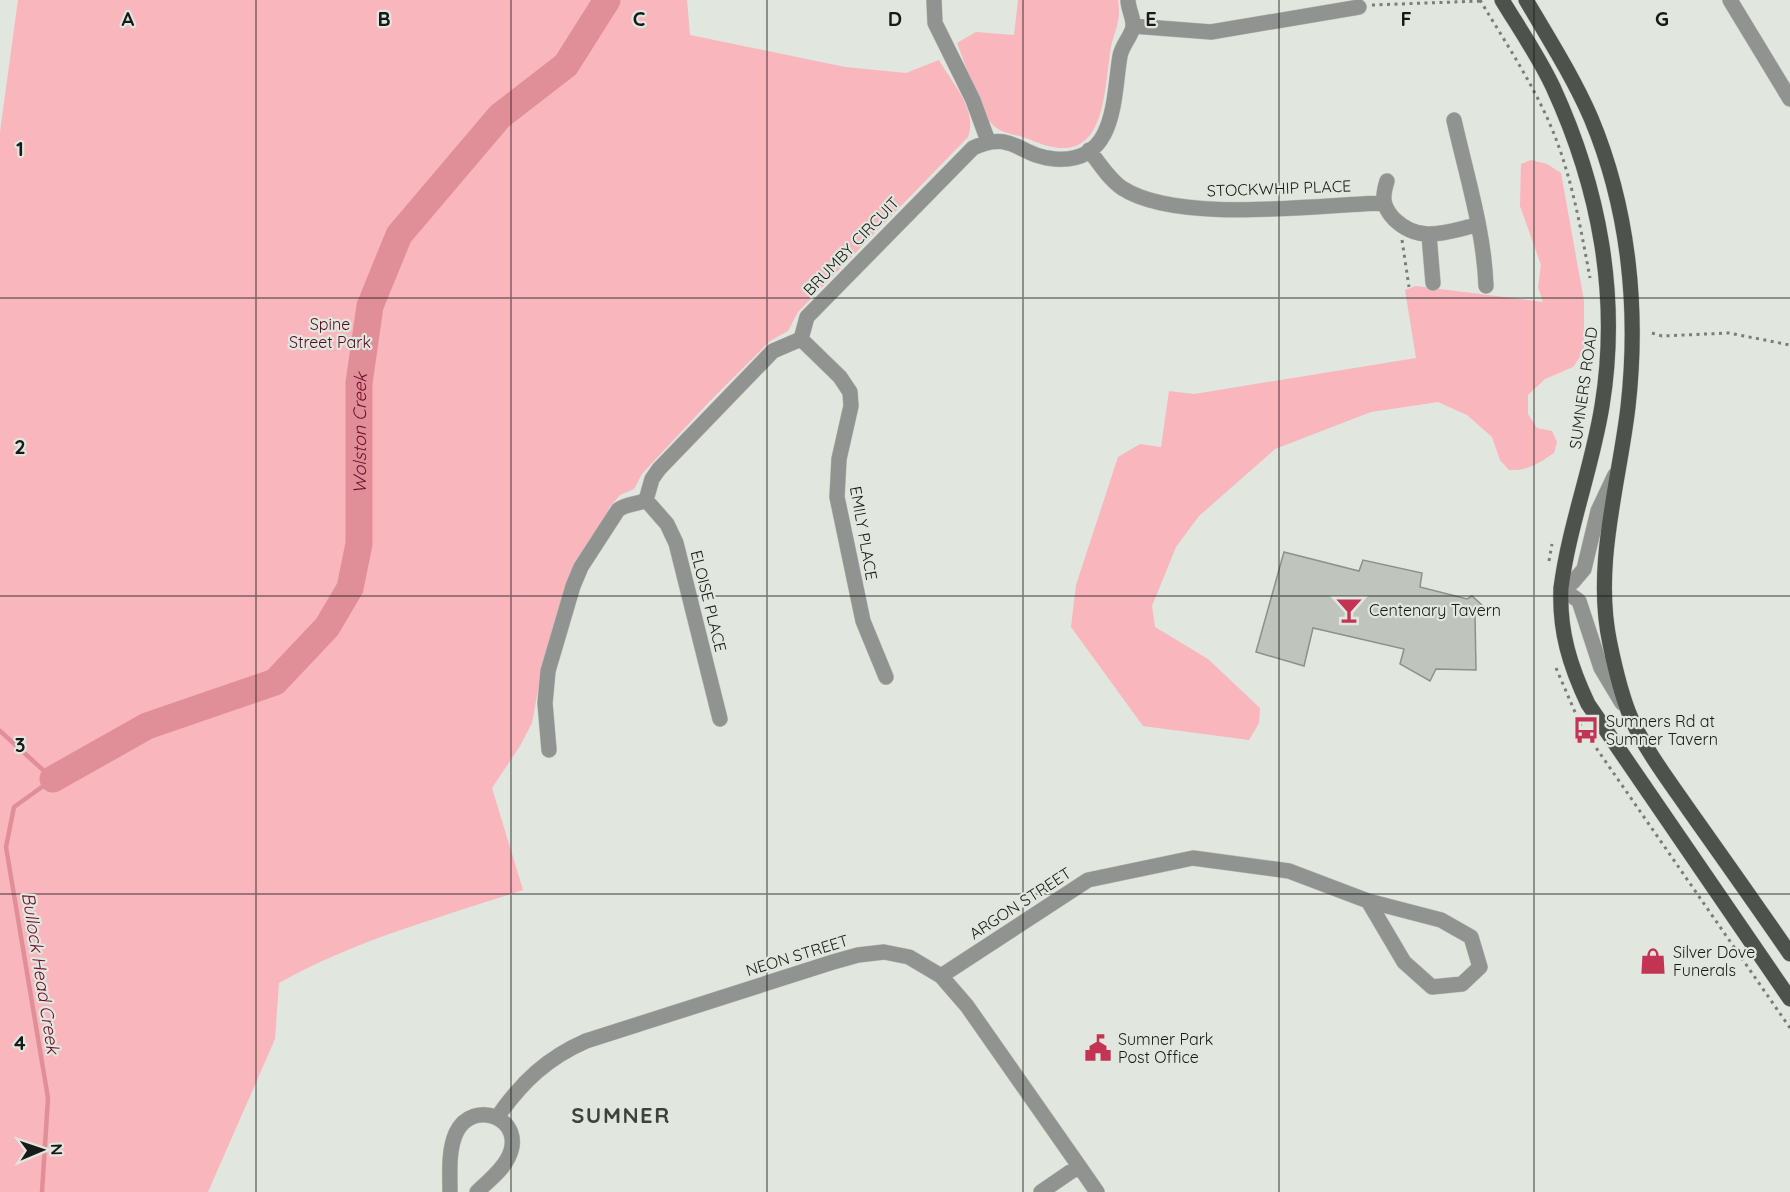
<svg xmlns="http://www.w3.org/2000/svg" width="1790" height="1192" viewBox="0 0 1790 1192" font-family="Quicksand,sans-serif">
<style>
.green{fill:#f9b6bd}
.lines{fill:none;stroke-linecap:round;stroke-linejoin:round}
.stream{stroke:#e08f98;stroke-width:4.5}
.river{stroke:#e08f98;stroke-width:27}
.building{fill:#bfc4bc;stroke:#8c918a;stroke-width:1.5}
.minor-casing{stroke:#bdc1ba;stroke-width:16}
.major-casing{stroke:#bdc1ba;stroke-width:16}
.path{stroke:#7a7d78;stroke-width:3;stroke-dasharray:3 4.5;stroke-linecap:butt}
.minor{stroke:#919390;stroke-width:15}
.major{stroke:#4e524c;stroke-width:15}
.grid{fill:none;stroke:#181a17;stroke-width:1.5;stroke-opacity:0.55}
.labels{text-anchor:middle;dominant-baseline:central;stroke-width:4.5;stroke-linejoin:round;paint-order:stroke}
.street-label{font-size:16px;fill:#181a17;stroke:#e1e6de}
.park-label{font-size:16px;fill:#52081c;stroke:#e1e6de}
.poi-label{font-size:16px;fill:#181a17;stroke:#e1e6de;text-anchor:start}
.water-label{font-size:18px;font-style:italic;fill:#700f29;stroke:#e1e6de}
.district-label{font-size:22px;font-weight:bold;letter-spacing:1.5px;fill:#3e423c;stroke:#e1e6de}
.grid-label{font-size:20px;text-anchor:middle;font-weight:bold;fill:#181a17;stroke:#e1e6de;stroke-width:4.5;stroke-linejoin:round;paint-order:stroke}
</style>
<rect width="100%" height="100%" fill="#e1e6de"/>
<!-- green -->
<path class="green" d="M18,0H687L690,35L845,67L906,73L939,60C952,83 978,110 968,137L798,312L788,331L770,341L709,402L642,474L634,489L620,495L609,508L540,679L532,723L520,746L492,788L523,890C439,918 356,940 279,983L275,1039L208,1192H0V132Z
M1018,0H1118C1122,24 1113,31 1110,53C1103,104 1103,173 1029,139C1016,134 1000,134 991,123C982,114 963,58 957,43L976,32L1014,35Z
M1531,160L1547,164L1561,173L1584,301V351L1573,367L1545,379L1528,395V414L1537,428L1552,431L1557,442L1554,453C1539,463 1528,471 1509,470L1500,460L1492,437L1467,415L1438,402L1371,412L1275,449L1199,516L1176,547L1152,606L1155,627L1208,659L1260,708L1259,723L1249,740L1143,726L1071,627L1076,585L1118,457L1140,444L1161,447L1169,391L1194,394L1416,358L1405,290L1416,286L1543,302L1538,287L1541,265L1520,206L1521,164Z"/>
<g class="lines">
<!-- stream -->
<path class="stream" d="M0,731L53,779L14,807L6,847L48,1098L42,1192"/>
<!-- river -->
<path class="river" id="s1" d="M53,779L147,726L275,682L327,627L350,588L359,544V383L370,306L399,235L500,116L566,65L607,0"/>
</g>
<!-- building -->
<path class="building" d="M1284,552L1359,571L1363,560L1422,573L1420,587L1467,599L1472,596L1482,605L1475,614L1476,670L1436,669L1430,681L1400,664L1404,649L1313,628L1304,666L1256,652Z"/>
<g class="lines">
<defs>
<path id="minor" d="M934,0L935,23L973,100L988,141
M1730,0L1790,99
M1133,26L1211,32L1359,7
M1454,120C1466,174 1484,230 1486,286
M1089,150C1099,163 1109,179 1122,188C1177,224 1317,205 1383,203
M1387,181C1382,197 1382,206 1394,219C1420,244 1445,232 1477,225
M1429,235L1433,283
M801,339L840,377L850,392L851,406L839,459L837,497L863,621L886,677
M1615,475L1598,511L1584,569L1573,582L1561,588L1579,601L1601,668L1622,703
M646,500L667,524L676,543L720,719
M549,750L545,703L548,671L573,586L581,567L618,510C627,503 636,505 646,500L652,479L659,469L773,351L801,339L807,317L973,148C1012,129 1020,157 1055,159C1117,164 1113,97 1120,56C1122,45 1131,37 1133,27C1134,18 1128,9 1128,0
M1368,901L1441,920L1471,937L1480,967L1462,984L1432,987L1404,962Z
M941,976L1088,880L1193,858L1289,871L1368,901
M498,1116C522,1082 547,1058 586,1041L833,962L858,955L884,952L909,957L941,976L967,1006L1079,1166
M450,1192C450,1173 448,1151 456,1133C473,1097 528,1119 508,1158C501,1172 488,1181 477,1192
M1041,1192L1079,1166L1097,1192"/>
<path id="major" d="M1502,0C1519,28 1539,57 1553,87C1599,187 1620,296 1602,406C1592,468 1569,526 1561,588C1559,631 1570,666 1588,704L1790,999
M1526,0C1549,39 1573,77 1591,118C1629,209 1639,310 1628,407C1619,484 1593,566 1610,644C1615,668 1621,695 1631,718C1646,751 1669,781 1689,810C1723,858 1757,906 1790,954"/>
</defs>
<!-- minor casing -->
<use href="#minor" class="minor-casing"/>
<!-- major casing -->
<use href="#major" class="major-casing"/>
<!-- path -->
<path class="path" d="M1480,0C1501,35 1524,70 1542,107C1569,161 1579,219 1590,278
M1372,5L1481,1
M1402,240L1409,287
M1652,333L1662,336L1729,333L1790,345
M1549,561L1552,544
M1556,668L1581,726L1790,1028"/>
<!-- minor -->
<use href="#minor" class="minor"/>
<!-- major -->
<use href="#major" class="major"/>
</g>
<!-- grid -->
<path class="grid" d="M256,0V1192M511,0V1192M767,0V1192M1023,0V1192M1279,0V1192M1534,0V1192M0,298H1790M0,596H1790M0,894H1790"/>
<!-- icons -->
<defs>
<symbol id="bar-bare" viewBox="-9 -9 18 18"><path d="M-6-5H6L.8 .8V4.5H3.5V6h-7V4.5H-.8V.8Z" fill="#c33354" stroke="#e1e6de" stroke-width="2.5" paint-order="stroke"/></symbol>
<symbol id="bus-bare" viewBox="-9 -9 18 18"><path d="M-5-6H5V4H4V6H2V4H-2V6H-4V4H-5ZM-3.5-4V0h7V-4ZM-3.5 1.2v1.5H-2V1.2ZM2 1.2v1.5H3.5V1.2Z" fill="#c33354" stroke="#e1e6de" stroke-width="2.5" paint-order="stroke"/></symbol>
<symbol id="shop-bare" viewBox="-9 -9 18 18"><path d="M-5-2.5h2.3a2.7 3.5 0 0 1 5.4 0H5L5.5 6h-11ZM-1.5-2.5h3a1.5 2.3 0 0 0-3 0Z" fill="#c33354" stroke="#e1e6de" stroke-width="2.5" paint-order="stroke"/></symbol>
<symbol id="civic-bare" viewBox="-9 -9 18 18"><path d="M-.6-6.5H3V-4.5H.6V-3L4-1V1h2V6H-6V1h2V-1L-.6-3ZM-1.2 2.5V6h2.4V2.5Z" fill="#c33354" stroke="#e1e6de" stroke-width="2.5" paint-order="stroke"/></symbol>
</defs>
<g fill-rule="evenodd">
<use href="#bar-bare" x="1330" y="591" width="38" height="38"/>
<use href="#bus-bare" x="1567" y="711" width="38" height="38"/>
<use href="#shop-bare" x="1634" y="942" width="38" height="38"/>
<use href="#civic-bare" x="1079" y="1029" width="38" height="38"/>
</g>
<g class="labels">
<!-- street labels -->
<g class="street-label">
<text transform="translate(1279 188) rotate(-2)">STOCKWHIP PLACE</text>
<text transform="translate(851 246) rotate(-46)">BRUMBY CIRCUIT</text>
<text transform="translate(1583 388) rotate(-82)">SUMNERS ROAD</text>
<text transform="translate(864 533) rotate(80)">EMILY PLACE</text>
<text transform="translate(709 601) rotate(76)">ELOISE PLACE</text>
<text transform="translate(1020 903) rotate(-33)">ARGON STREET</text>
<text transform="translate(797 955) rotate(-17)">NEON STREET</text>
</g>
<!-- park labels -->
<g class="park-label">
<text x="330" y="324">Spine<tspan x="330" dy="18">Street Park</tspan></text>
</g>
<!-- poi labels -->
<g class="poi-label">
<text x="1369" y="610">Centenary Tavern</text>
<text x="1606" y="721">Sumners Rd at<tspan x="1606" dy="18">Sumner Tavern</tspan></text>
<text x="1673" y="952">Silver Dove<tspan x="1673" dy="18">Funerals</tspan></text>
<text x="1118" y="1039">Sumner Park<tspan x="1118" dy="18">Post Office</tspan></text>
</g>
<!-- water labels -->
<g class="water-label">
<text stroke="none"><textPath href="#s1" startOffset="520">Wolston Creek</textPath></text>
<text transform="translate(41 973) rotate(81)">Bullock Head Creek</text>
</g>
<!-- district labels -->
<g class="district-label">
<text x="621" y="1115">SUMNER</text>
</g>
</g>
<g class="grid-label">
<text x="128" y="26">A</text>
<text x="384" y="26">B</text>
<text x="639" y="26">C</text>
<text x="895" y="26">D</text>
<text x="1151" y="26">E</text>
<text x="1406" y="26">F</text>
<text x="1662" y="26">G</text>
<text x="20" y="156">1</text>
<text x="20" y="454">2</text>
<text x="20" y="752">3</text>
<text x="20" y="1050">4</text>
</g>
<!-- north arrow -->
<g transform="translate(42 1150) rotate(88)" stroke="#e1e6de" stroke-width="4.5" paint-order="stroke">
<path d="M0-4.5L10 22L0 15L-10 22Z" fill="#181a17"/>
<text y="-9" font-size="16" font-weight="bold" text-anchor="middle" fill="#181a17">N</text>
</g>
</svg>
